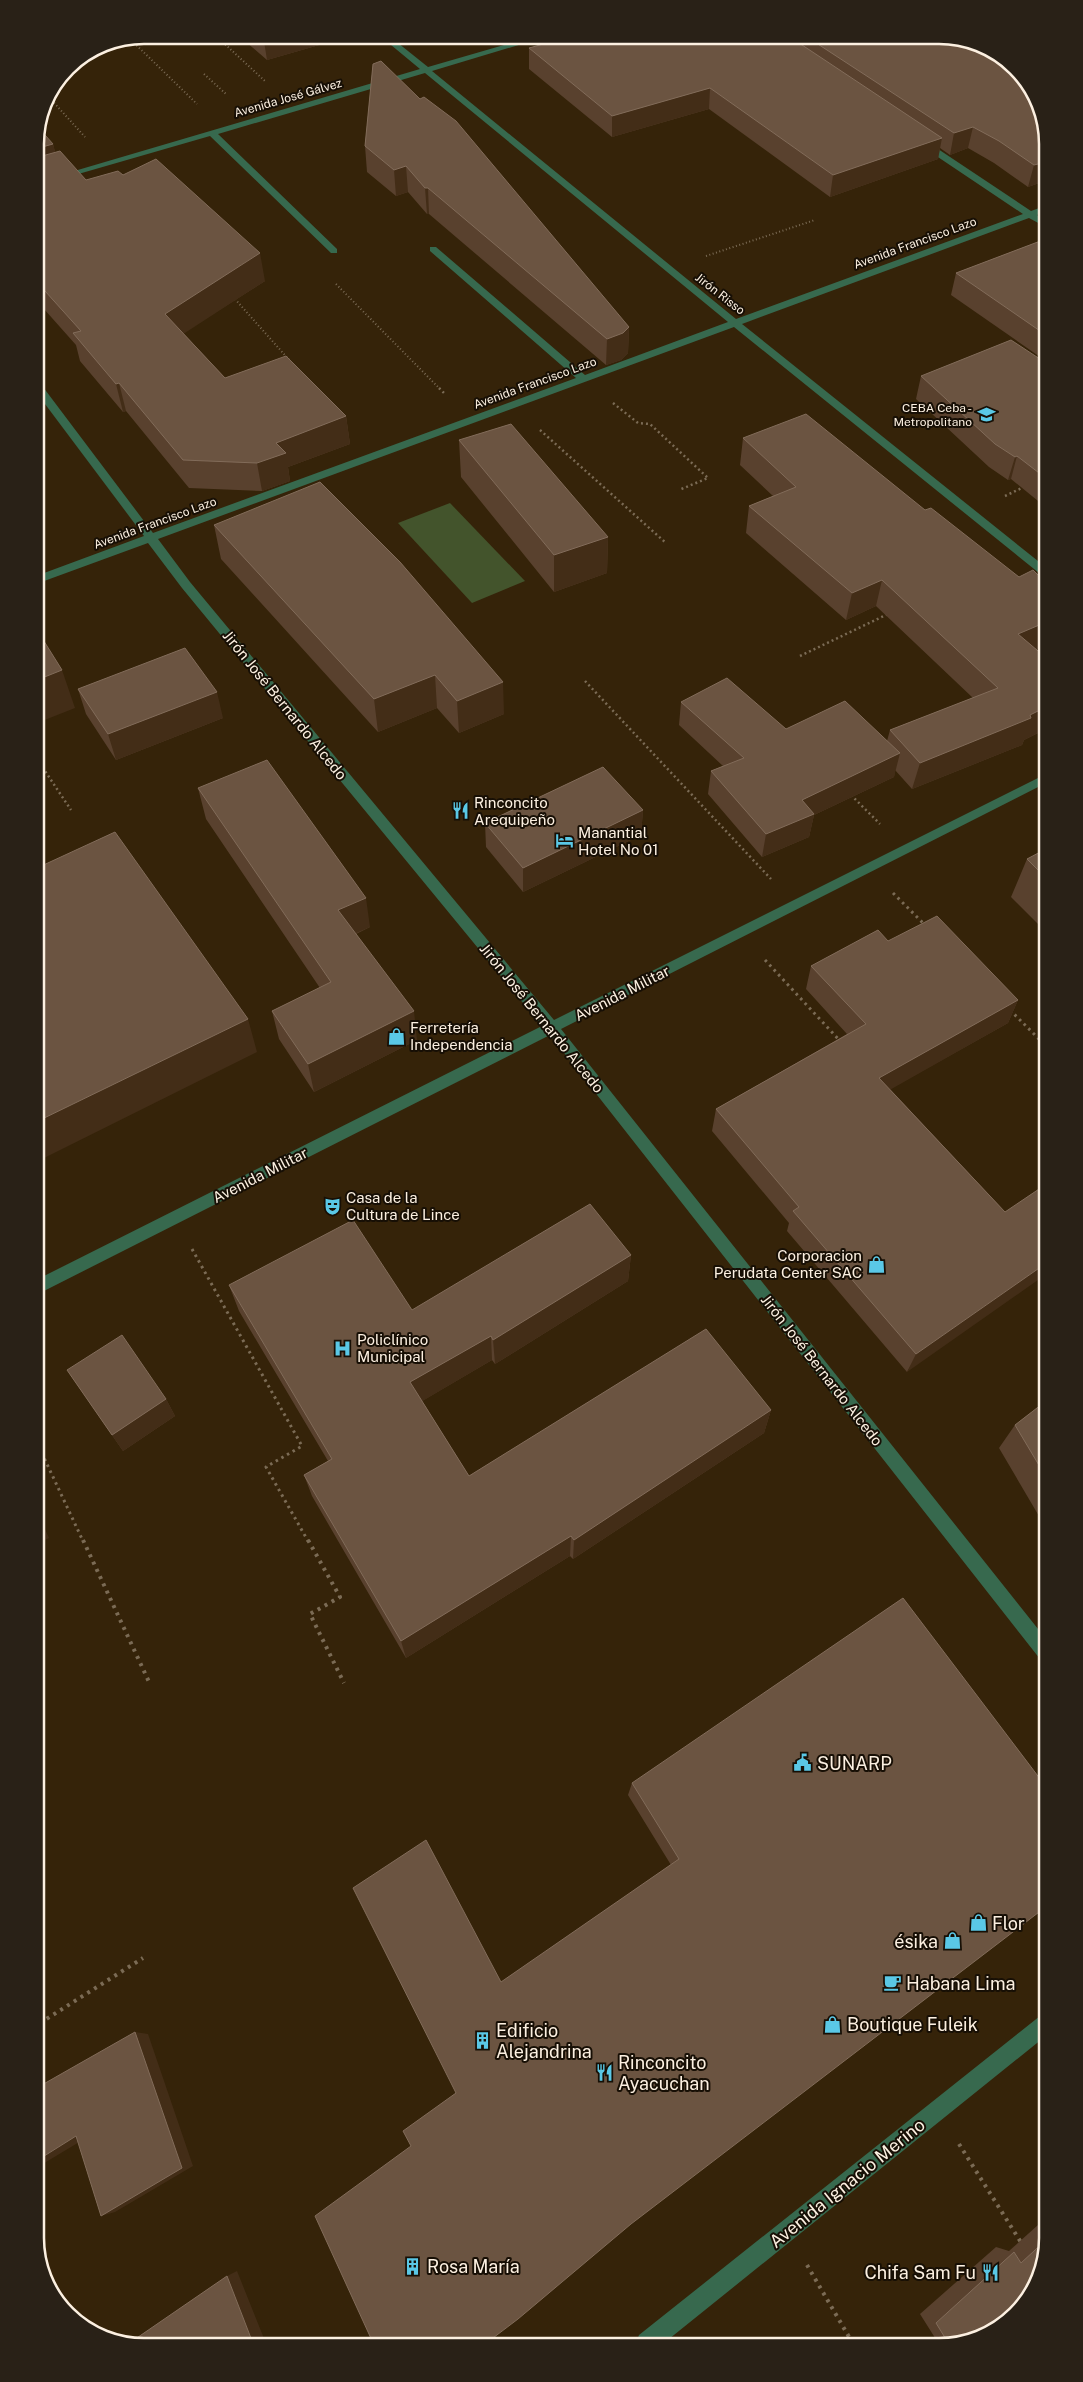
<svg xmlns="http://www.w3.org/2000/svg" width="1083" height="2382" viewBox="0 0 1083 2382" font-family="'Public Sans',sans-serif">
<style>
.green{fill:#43542c}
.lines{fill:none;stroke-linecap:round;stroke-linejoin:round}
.path-far3{stroke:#7b6b55;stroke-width:2;stroke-dasharray:1 2.5;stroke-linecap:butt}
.path-far2{stroke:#7b6b55;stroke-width:2.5;stroke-dasharray:2 3;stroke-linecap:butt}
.path-far1{stroke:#7b6b55;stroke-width:3;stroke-dasharray:2.5 4;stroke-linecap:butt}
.path{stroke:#7b6b55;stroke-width:4;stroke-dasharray:3 5;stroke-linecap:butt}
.minor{fill:#37694e;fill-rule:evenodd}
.wall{fill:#59412e}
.shaded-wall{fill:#432d17}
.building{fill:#6b5441;stroke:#826c5a}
.labels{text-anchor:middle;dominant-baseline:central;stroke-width:4;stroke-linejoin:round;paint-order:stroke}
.far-street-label{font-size:12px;fill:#fcf0e1;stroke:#170f05}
.far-poi-label{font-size:12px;fill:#fcf0e1;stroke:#170f05;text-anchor:end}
.street-label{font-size:15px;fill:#fcf0e1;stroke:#170f05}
.poi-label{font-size:15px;fill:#fcf0e1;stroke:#170f05;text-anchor:start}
.near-poi-label{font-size:18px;fill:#fcf0e1;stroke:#170f05;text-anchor:start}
.near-street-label{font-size:18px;fill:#fcf0e1;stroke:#170f05}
.rim{fill:none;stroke:#fcf0e1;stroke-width:2.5}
</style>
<rect width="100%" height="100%" fill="#352309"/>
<!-- green -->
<path class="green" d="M450,503L525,581L472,603L398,523Z"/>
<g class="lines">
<!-- path-far3 -->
<path class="path-far3" d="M215,35L266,82
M129,38L197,104
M204,74L226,94
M47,95L85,137
M706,256L815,220
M336,284L440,389
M235,299L291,362"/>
<!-- path-far2 -->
<path class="path-far2" d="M439,388L446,395
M613,403L638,423L650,424L708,478L679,490
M540,430L666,543
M1005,496L1024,487
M800,656L888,614
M585,681L771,879
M37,759L71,810
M851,795L880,824"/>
<!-- path-far1 -->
<path class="path-far1" d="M893,893L926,926
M765,960L841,1042
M1010,1010L1045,1045
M192,1249L302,1446L266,1467L308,1541
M39,1447L83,1541"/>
<!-- path -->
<path class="path" d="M83,1540L150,1684
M308,1540L340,1597L310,1614L344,1683
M40,2023L143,1958
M959,2144L1022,2244
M807,2265L852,2342"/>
<!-- minor -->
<path class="minor" d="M379,35H388L428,67L539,35H552L432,71L736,319L1023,214L920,145V141H926L1031,211L1042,207V213L1037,215L1042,218V225L1029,218L742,324L1043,565V574L1039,573L734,327L158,539L190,582L554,1020L1044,775V784L561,1029L1046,1639V1662L1040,1659L550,1035L38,1294V1279L542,1026L182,588L148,543L36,584V576L144,536L36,392V382L40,383L153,533L576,378L430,251V247H436L585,375L728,322L425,73L218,134L337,249V253H331L210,136L61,179L54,177L420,69Z
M1047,2013V2035L664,2343H636L639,2335L1040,2016Z"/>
</g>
<!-- wall -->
<path class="wall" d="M238,35H340V39L267,60Z
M576,35H947L1042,108V182L1028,187L994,163L968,148L950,155L940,148L938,159L830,197L709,109L612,137L529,69V48Z
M373,64L629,327L628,353L621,360L606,365L429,214H427L408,192L396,196L367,172L365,146Z
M35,136L53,144L55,152L86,180L265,281L183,333L225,378L346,416L350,444L288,467L290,481L262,491L189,488L126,411L123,412L80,361L76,345L36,300Z
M1043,240V359L951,295L956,273Z
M1043,361V505L1011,479L1008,480L989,467L916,399L921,376Z
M743,438L925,510L1019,577L1043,580L1044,645L1036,649L1044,656V730L1024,740L1022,745L912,789L895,770L894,777L814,815L809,837L762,857L708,794L711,771L723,766L679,725L681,702L786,729L887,741L890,730L973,698L876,606L846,620L746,533L749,506L773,496L740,465Z
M459,440L608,537L607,573L554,592L461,477Z
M214,525L504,714L459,733L437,708L378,732L221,559Z
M78,689L223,718L116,760L86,714Z
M198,788L370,927L356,934L417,1040L314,1092L279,1039L272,1011L320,988L206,819Z
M643,810L641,835L523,892L486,847L485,823Z
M1044,850V930L1011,897L1027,859Z
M888,941L1018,1000L1008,1023L890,1089L1005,1212L907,1372L787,1231L789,1223L712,1131L716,1109L847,1034L806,989L811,966Z
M631,1255L628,1281L495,1364L492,1360L422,1401L469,1476L771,1410L764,1433L573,1559L570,1556L406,1658L312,1496L304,1475L328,1461L239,1311L229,1285L412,1310Z
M67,1370L166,1399L175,1416L123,1451Z
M1046,1401V1528L999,1448L1015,1425Z
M632,1783L1047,1788L411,2146L456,2093L501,1982L671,1865L628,1795Z
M1048,2216V2239L975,2341H937L920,2314L996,2247L1009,2251Z"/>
<!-- shaded-wall -->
<path class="shaded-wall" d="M263,35H340V39L267,60Z
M710,88L709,109L612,137V116Z
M973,127L968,148L950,155L954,133Z
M942,138L938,159L830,197L833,175Z
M53,144L60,171L35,178V149Z
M1042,163V182L1028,187L1034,165Z
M406,166L408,192L396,196L394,170Z
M425,188H428L429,214H427Z
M260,253L265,281L171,342L165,314Z
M629,327L628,353L621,360L606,365L607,339Z
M119,383L126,411L123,412L116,384Z
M346,416L350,444L288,467L290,481L262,491L257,463L276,443Z
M1017,456L1011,479L1008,480L1015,457Z
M608,537L607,573L554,592V555Z
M882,580L876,606L846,620L852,593Z
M1044,623V645L1010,661L1018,634Z
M62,670L75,708L37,723V680Z
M435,675L437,708L378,732L374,699Z
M503,682L504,714L459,733L457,701Z
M217,692L223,718L116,760L108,734Z
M1044,708V730L1024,740L1022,745L912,789L920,763Z
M900,753L894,777L814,815L809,837L762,857L766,834L802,800Z
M643,810L641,835L523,892V868Z
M366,898L370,927L343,939L338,910Z
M1018,1000L1008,1023L872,1100L879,1078Z
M414,1011L417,1040L314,1092L308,1064Z
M248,1019L257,1052L38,1161V1121Z
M631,1255L628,1281L495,1364L493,1340Z
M1045,1264V1275L907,1372L916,1354Z
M491,1336L492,1360L414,1406L410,1382Z
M166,1399L175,1416L123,1451L112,1435Z
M771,1410L764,1433L573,1559L574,1540Z
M39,1516L49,1538L39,1543Z
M571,1536L570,1556L406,1658L401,1641Z
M135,2032L148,2034L193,2166L115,2212L101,2216Z
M91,2135L41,2165V2158L76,2136Z
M237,2271L267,2346H254L227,2276Z"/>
<!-- building -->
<path class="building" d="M576,35H787L942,138L833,175L710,88L612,116L529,48Z
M804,35H947L1006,58L1042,108V163L1034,165L999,141L973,127L954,133Z
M381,61L420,99L424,97L456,121L629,327L623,333L607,339L428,188H425L406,166L394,170L365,146L373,64Z
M38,127L53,144L35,149V136Z
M60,151L86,180L118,171L123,175L156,159L260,253L165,314L225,378L286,356L346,416L276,443L286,453L257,463L183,460L119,383L116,384L73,333L81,331L36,281L35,158Z
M1043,240V333L956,273Z
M1011,340L1043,361V476L1017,456L1015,457L995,444L921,376Z
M806,414L925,510L931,508L1019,577L1033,570L1043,580L1044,623L1018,634L1044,656V708L1030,715L1031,718L920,763L890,730L998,688L882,580L852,593L749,506L796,487L743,438Z
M511,424L608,537L554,555L459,440Z
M320,482L400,562L503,682L457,701L435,675L374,699L214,525Z
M37,630L62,670L37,680Z
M185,648L217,692L108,734L78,689Z
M727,678L786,729L845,701L900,753L802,800L814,814L766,834L711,771L744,758L681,702Z
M267,760L366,898L338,910L414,1011L308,1064L272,1011L331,982L198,788Z
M603,767L643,810L523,868L485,823Z
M115,832L248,1019L38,1121L37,868Z
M1044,850V876L1027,859Z
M937,916L1018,1000L879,1078L1005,1212L1045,1185V1264L916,1354L793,1211L799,1207L716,1109L866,1024L811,966L878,930L888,941Z
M590,1204L631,1255L493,1340L491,1336L410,1382L469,1476L706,1329L771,1410L574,1540L571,1536L401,1641L304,1475L332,1459L229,1285L353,1220L412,1310Z
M122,1335L166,1399L112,1435L67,1370Z
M1046,1401V1477L1015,1425Z
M903,1598L1047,1788V1906L631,2224L518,2319L485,2344L374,2345L315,2216L411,2146L403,2131L456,2093L353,1888L426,1840L501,1982L679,1859L632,1783Z
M135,2032L182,2168L101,2216L76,2136L41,2158L40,2086Z
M1048,2238L1030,2299L975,2341H947L936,2323L1014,2252L1021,2263Z
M227,2276L254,2346L136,2347L128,2344Z"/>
<!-- icons -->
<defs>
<symbol id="school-bare" viewBox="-9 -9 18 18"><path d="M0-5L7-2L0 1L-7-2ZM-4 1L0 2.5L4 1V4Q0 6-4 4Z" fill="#5ac8e6" stroke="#170f05" stroke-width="2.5" paint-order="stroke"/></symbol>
<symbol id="restaurant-bare" viewBox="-9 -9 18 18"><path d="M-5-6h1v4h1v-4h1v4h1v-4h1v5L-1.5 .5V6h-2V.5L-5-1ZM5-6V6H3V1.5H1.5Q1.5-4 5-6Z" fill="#5ac8e6" stroke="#170f05" stroke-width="2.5" paint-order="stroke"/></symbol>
<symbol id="hotel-bare" viewBox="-9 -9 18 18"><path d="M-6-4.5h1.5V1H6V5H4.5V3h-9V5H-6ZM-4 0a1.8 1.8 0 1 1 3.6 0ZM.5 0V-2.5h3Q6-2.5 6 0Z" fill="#5ac8e6" stroke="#170f05" stroke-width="2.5" paint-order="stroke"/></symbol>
<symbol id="shop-bare" viewBox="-9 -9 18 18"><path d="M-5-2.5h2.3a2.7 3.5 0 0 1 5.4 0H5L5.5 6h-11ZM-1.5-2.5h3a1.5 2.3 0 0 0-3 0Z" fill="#5ac8e6" stroke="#170f05" stroke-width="2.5" paint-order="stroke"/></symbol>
<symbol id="theatre-bare" viewBox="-9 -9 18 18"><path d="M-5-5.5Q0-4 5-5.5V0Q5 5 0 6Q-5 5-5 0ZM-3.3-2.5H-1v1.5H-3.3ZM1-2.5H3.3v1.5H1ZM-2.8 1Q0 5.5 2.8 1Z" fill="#5ac8e6" stroke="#170f05" stroke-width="2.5" paint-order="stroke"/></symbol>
<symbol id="hospital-bare" viewBox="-9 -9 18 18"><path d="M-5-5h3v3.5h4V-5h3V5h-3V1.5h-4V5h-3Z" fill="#5ac8e6" stroke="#170f05" stroke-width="2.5" paint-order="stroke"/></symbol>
<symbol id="civic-bare" viewBox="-9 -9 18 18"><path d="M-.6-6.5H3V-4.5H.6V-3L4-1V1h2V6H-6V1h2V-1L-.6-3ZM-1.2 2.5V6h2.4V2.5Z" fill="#5ac8e6" stroke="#170f05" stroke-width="2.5" paint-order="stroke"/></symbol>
<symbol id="cafe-bare" viewBox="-9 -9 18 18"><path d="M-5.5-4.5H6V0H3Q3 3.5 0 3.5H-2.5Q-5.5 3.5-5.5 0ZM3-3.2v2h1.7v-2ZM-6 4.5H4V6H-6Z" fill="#5ac8e6" stroke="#170f05" stroke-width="2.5" paint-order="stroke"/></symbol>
<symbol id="building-bare" viewBox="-9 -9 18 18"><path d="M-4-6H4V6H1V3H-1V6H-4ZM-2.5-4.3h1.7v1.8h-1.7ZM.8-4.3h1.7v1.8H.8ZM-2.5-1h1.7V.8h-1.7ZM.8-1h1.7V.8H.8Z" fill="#5ac8e6" stroke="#170f05" stroke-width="2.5" paint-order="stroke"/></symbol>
</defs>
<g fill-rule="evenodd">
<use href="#school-bare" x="974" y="402" width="25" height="25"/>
<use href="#restaurant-bare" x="448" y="798" width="25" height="25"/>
<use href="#hotel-bare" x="552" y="828" width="25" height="25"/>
<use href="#shop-bare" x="384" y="1024" width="25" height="25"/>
<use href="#theatre-bare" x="320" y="1194" width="25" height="25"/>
<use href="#shop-bare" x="864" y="1252" width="25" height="25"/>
<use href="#hospital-bare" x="330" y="1336" width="25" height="25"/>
<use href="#civic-bare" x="790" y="1750" width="25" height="25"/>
<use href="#shop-bare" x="966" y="1910" width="25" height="25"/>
<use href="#shop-bare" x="940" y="1928" width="25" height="25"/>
<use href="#cafe-bare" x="880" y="1970" width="25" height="25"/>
<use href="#shop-bare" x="820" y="2012" width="25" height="25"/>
<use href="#building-bare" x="470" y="2028" width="25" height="25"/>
<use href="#restaurant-bare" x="592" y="2060" width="25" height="25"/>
<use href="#building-bare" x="400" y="2254" width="25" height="25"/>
<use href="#restaurant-bare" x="978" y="2260" width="25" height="25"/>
</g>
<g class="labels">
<!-- far-street labels -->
<g class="far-street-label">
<text transform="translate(288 98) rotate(-16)">Avenida José Gálvez</text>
<text transform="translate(915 243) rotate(-20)">Avenida Francisco Lazo</text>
<text transform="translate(720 294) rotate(38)">Jirón Risso</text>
<text transform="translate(535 383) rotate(-20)">Avenida Francisco Lazo</text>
<text transform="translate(155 523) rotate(-20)">Avenida Francisco Lazo</text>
</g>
<!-- far-poi labels -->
<g class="far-poi-label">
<text x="972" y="408">CEBA Ceba -<tspan x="972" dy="14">Metropolitano</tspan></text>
</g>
<!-- street labels -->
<g class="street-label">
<text transform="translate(285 705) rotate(51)">Jirón José Bernardo Alcedo</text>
<text transform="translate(622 993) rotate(-27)">Avenida Militar</text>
<text transform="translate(542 1018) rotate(51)">Jirón José Bernardo Alcedo</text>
<text transform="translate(260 1175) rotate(-27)">Avenida Militar</text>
<text transform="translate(822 1370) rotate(52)">Jirón José Bernardo Alcedo</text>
</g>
<!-- poi labels -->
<g class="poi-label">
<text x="474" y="802">Rinconcito<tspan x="474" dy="17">Arequipeño</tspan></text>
<text x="578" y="832">Manantial<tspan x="578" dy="17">Hotel No 01</tspan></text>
<text x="410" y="1027">Ferretería<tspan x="410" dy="17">Independencia</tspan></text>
<text x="346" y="1197">Casa de la<tspan x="346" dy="17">Cultura de Lince</tspan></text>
<text x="862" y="1255" text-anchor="end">Corporacion<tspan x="862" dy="17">Perudata Center SAC</tspan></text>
<text x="357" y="1339">Policlínico<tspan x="357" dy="17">Municipal</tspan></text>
</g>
<!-- near-poi labels -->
<g class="near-poi-label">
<text x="817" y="1763">SUNARP</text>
<text x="992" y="1923">Flor</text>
<text x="938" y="1941" text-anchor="end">ésika</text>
<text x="906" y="1983">Habana Lima</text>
<text x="847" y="2024">Boutique Fuleik</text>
<text x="496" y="2030">Edificio<tspan x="496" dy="21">Alejandrina</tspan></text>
<text x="618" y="2062">Rinconcito<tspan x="618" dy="21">Ayacuchan</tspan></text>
<text x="427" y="2266">Rosa María</text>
<text x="976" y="2272" text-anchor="end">Chifa Sam Fu</text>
</g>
<!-- near-street labels -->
<g class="near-street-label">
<text transform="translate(847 2183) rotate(-39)">Avenida Ignacio Merino</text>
</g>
</g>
<!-- crop -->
<path d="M0 0H1083V2382H0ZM144 44H939A100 100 0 0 1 1039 144V2238A100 100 0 0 1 939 2338H144A100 100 0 0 1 44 2238V144A100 100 0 0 1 144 44Z" fill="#292117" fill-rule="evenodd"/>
<path class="rim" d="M144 44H939A100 100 0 0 1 1039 144V2238A100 100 0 0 1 939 2338H144A100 100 0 0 1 44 2238V144A100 100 0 0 1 144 44Z"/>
</svg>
